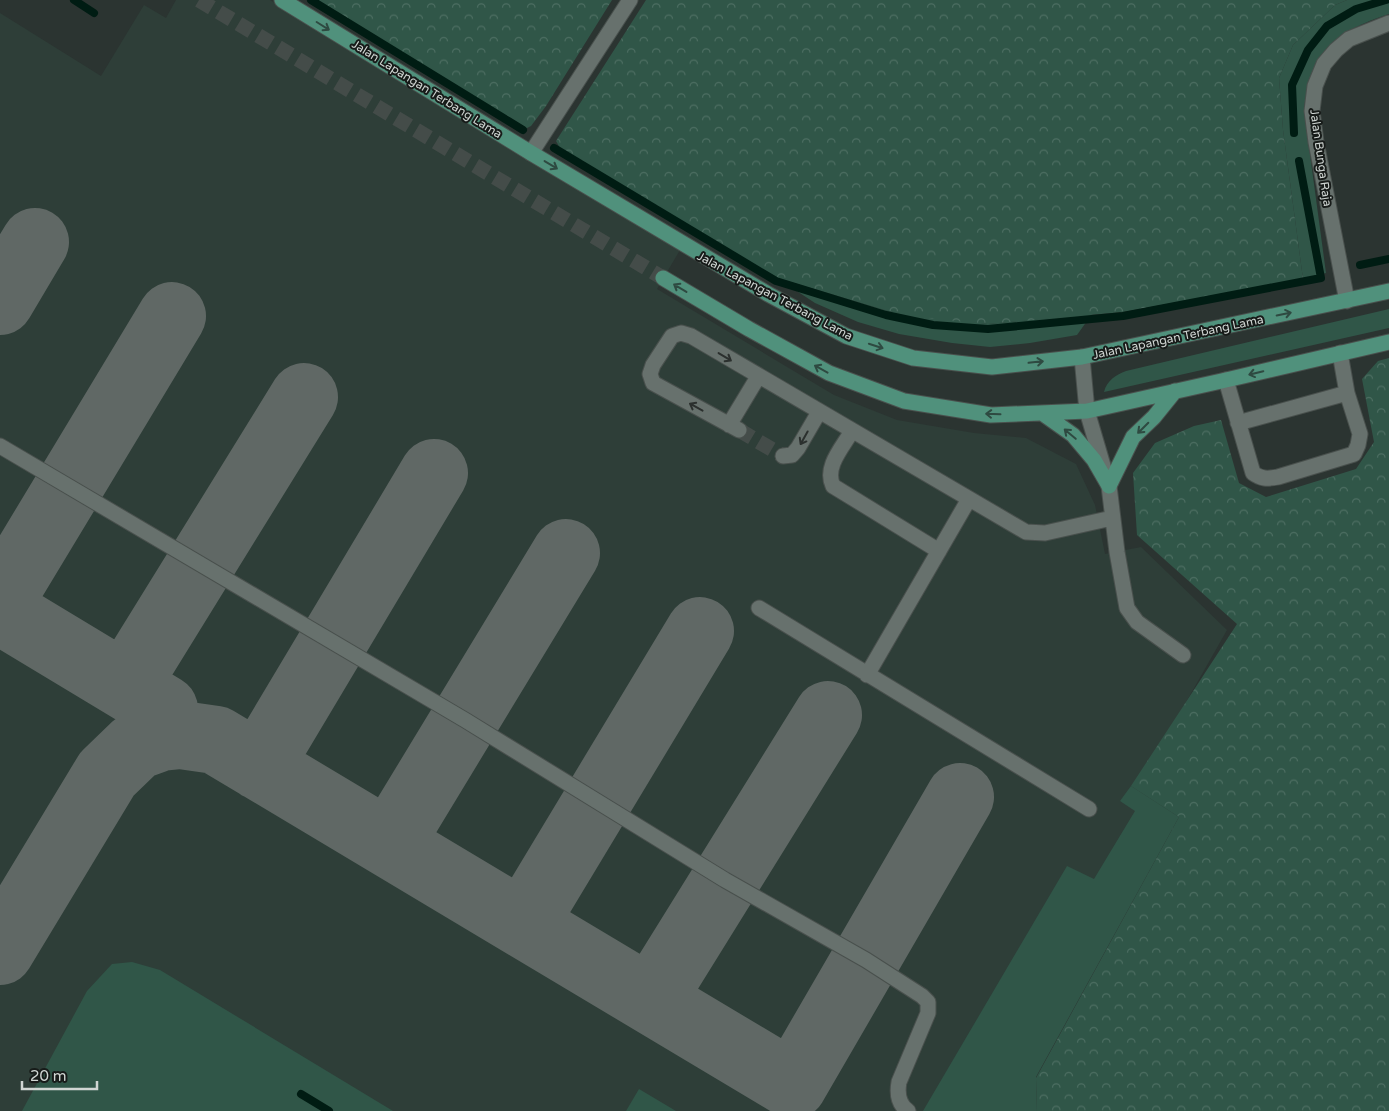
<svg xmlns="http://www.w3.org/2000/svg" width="1389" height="1111" viewBox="0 0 1389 1111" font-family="'Varela Round',sans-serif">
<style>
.built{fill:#2e3e38}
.grass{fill:#305648}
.forest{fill:url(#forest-crowns)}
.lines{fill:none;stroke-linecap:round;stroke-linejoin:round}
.stream{stroke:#001c13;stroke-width:8}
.taxiway{stroke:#606865;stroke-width:68}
.minor-tunnel{stroke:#444c49;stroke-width:15;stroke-dasharray:15 8;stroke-linecap:butt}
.major-tunnel{stroke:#444c49;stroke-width:15;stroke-dasharray:15 8;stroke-linecap:butt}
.minor-casing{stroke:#49504d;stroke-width:17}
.major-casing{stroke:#49504d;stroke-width:17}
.minor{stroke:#67716d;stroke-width:15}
.major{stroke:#50917c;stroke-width:15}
.oneway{stroke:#2e4a41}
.oneway2{stroke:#2b302e}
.labels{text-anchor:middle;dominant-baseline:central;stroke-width:4;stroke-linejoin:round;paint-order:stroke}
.street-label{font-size:12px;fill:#d0d6d3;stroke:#171b19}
</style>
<defs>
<pattern id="forest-crowns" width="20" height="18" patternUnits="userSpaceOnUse" patternTransform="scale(1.25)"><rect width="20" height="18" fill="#305648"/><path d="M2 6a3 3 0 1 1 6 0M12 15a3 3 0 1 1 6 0" fill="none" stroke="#4d6e62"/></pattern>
</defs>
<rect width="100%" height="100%" fill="#2b3431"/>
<!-- built -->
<path class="built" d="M176,0H270L680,250L657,289L834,395L897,420L974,433L1026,438L1076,464L1095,505L1105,554L1141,547L1227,630L1139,785L1179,812L1004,1111H0V13L101,76L144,5L166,18Z"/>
<!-- grass -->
<path class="grass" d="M1347,0H1389V14C1333,33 1312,50 1304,110L1326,273L1303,279L1283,130L1279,78L1293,45L1335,5Z
M777,278L888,311L988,324L1092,314L1077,335L1030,343L990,347L952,343L899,334L858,322L815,303Z
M1389,309V328L1104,392C1107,380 1116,375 1126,371Z
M1131,786L1179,817L1036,1077L1037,1111H923L1067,866L1094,879L1135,811L1120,801Z
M132,962L160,970L393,1111H22L87,991L112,964Z
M639,1089L676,1111H626Z"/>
<!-- forest -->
<path class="forest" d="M311,0H612L546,106L531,126L523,130Z
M646,0H1347L1335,5L1293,45L1279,78L1283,130L1303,279L1123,312L988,324L934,319L888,311L777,278L560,148L556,141Z
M1389,358V1111H1037L1036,1078L1179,817L1131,786L1237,624L1137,535L1133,473L1155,443L1194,426L1221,420L1239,483L1266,497L1356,469L1374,442L1362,379L1378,361Z"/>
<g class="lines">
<!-- stream -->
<path class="stream" d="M74,0L94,13
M311,0L523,130
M1294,133L1292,85L1308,50L1327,26L1356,9L1386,0
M554,148L776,281L886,315L933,325L988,329L1123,316L1321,278L1299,161
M1360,265L1389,259
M301,1094L329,1111"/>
<!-- taxiway -->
<path class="taxiway" d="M0,301L35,242
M0,601L172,316
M0,610L164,709
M126,685L304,397
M259,766L434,473
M390,843L566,553
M524,923L700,631
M0,951L107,774L136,746L161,737L181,735L216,740L793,1085L960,797
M651,1000L828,715"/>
<!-- minor-tunnel -->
<path class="minor-tunnel" d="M739,430L783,456"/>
<!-- major-tunnel -->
<path class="major-tunnel" d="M199,0L663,278"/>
<defs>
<path id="minor" d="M531,153L630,0
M1347,301L1316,142L1312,111L1315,86L1324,64L1336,50L1349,39L1389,23
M1082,357L1087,411L1109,486L1117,552L1127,608L1137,622L1183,655
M1226,380L1253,473C1261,479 1267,479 1278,477L1354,454L1358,445L1360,434L1347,393L1340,353
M1238,423L1347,393
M729,425L758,377
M739,430L653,383L650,374L653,365L672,336L681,333L691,336L1026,532L1045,533L1112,518
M852,431C842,448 824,467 833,486L939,551
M0,446L465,720L725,880L866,960L922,996L928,1002V1013L899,1082C897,1093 898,1104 908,1111
M783,456L792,455L798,448L819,412
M759,608L1089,809
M867,675L969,499"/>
<path id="major" d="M282,0L531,153L768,294L846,336L913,358L992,367L1082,357L1389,291
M663,278L749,329L829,373L904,401L991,415L1087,411L1226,380L1389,342
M1042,413L1073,435L1094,460L1109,486
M1109,486L1133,437L1154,417L1175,391"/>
</defs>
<!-- minor casing -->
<use href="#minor" class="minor-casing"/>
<!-- major casing -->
<use href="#major" class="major-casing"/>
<!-- minor -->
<use href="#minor" class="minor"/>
<!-- major -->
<use href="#major" class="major"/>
</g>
<!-- one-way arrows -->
<defs><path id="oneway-shaft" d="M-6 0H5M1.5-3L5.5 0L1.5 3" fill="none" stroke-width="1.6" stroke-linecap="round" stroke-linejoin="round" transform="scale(1.25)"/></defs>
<g class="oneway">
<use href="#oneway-shaft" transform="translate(323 26) rotate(32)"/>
<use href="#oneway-shaft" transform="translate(551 165) rotate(31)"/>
<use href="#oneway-shaft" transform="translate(680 288) rotate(-149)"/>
<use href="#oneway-shaft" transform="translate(1284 314) rotate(-12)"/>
<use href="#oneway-shaft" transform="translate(876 346) rotate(18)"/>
<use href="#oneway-shaft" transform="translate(1036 362) rotate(-6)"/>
<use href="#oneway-shaft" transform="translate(821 369) rotate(-151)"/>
<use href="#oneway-shaft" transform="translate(1256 373) rotate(167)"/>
<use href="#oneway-shaft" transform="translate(993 414) rotate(-178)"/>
<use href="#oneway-shaft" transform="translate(1143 428) rotate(135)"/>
<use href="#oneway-shaft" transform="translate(1070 434) rotate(-140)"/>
</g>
<g class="oneway2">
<use href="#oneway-shaft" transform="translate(725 357) rotate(31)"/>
<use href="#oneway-shaft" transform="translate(696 407) rotate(-151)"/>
<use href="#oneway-shaft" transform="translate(804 438) rotate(119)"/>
</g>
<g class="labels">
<!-- street labels -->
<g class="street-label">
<text transform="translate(427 89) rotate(32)">Jalan Lapangan Terbang Lama</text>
<text transform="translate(1321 158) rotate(82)">Jalan Bunga Raja</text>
<text transform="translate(775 296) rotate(28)">Jalan Lapangan Terbang Lama</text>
<text transform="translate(1178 337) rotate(-12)">Jalan Lapangan Terbang Lama</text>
</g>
</g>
<!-- scale -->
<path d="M22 1081v8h75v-8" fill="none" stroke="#d0d6d3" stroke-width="2.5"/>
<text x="30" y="1081" font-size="15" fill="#d0d6d3" stroke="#171b19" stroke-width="4" paint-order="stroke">20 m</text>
</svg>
